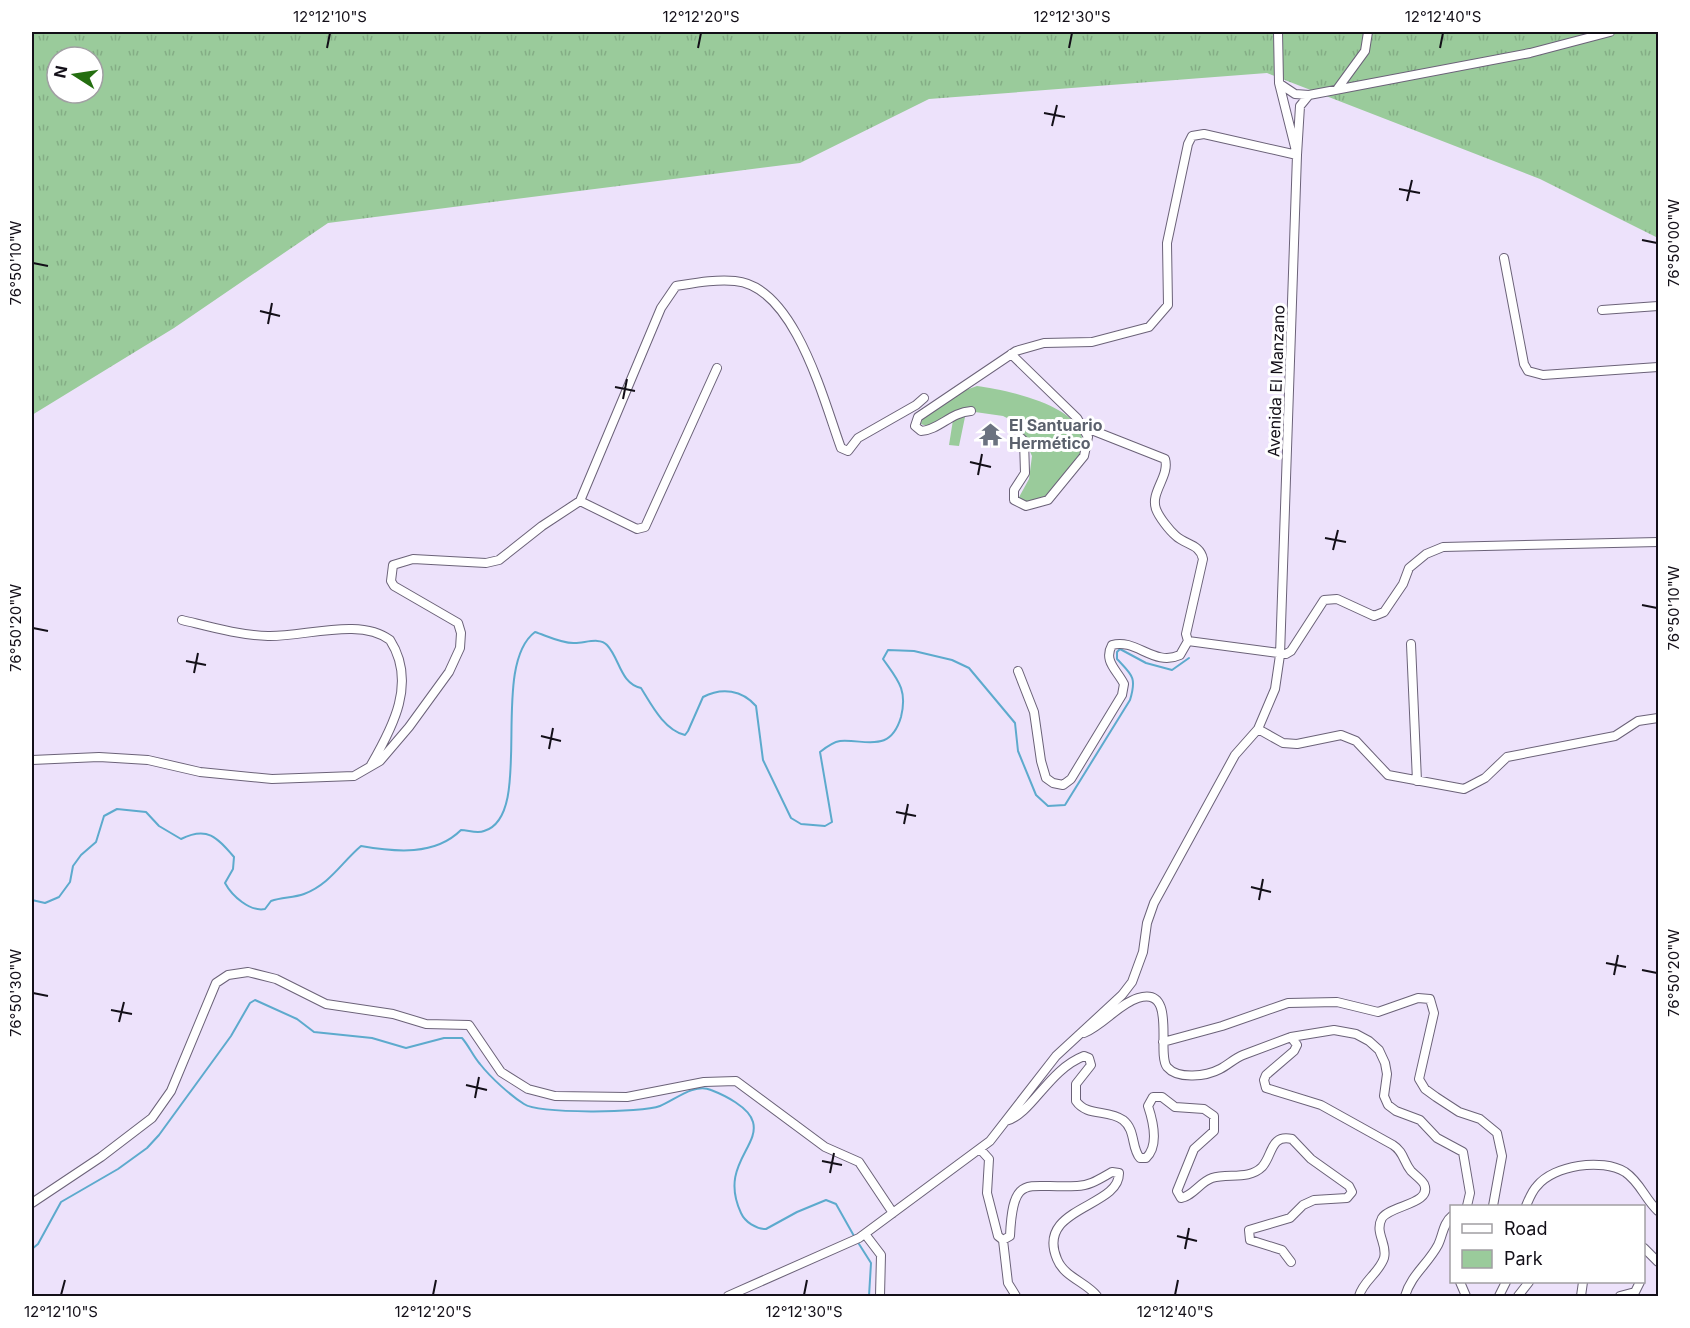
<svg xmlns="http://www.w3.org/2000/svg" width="1690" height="1328" viewBox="0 0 1690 1328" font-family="Inter,sans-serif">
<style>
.grass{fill:url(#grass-tufts);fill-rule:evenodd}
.green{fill:#9acb9b}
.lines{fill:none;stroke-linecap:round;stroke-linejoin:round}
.stream{stroke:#5daacd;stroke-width:2}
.street-casing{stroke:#6b6278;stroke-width:10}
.street{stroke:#fff;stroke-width:8}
.ticks{fill:none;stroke:#130f18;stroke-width:2}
.labels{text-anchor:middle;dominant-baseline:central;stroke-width:6;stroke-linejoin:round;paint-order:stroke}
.street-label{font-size:16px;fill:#130f18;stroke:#fff}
.worship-label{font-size:16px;font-weight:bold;fill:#5b616d;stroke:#fff;text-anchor:start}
.neatline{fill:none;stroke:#130f18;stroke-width:2}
.ticks-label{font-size:15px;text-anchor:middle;fill:#130f18}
</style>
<defs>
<pattern id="grass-tufts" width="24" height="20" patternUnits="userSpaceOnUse" patternTransform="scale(1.5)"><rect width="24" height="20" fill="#9acb9b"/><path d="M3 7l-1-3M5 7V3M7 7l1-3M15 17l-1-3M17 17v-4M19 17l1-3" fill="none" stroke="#84ad85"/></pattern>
</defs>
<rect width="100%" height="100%" fill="#ede2fb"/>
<!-- grass -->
<path class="grass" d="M32,32H1658V238L1540,179L1267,73L929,99L800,163L328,223L174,328L32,415ZM57,57H93V93H57Z"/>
<!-- green -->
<path class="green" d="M977,386C1007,390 1098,408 1080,453C1078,460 1071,466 1067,472C1051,492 1050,497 1024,504L1018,499L1029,479L1032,456L1017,423L1003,416L961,410L929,427L921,424L922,419L963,391Z
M960,416L965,417L959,446L949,445L953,420Z"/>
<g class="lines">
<!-- stream -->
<path class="stream" d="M32,900L45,903L59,897L70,882L73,866L81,855L96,842L104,816L117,809L146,812L159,826L181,839C207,826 217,837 234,857L233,869L225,883C232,896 250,912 265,909L271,901C282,897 293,898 304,894C330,884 341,863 361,846C395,852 435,856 461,830C468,830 477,834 484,831C536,816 488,667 535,632C547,636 563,644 575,643C585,643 600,637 607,645C620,659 620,683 641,688C651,704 664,730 685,735L688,731L703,697C722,687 742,690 756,706L763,760L791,818L801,824L825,826L832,822L820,752C825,748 833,742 840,741C866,739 890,754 901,717C908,689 897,679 883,659L888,650L914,651L952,660L969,668L1015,723L1018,751L1036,795L1048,806L1065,805L1130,700C1137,677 1132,675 1117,659V652L1120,649L1146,663L1172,670L1189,658
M859,1244L871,1263L869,1296
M32,1249L38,1244L61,1202L118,1169L147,1148L159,1135L231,1036L250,1003L255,1000L297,1019L314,1032L372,1038L406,1048L444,1038H462C469,1046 473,1056 480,1064C491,1078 510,1095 524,1104C539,1114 642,1113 660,1106C675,1100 694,1083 711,1090C724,1095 749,1107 753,1122C760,1147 719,1166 741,1213C745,1222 756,1229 766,1229L797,1212L826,1200L836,1204L854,1236"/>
<defs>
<path id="street" d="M1280,84L1295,94L1309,95
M1338,88L1365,51L1368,32
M1504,258L1524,364L1528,371L1543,375L1658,367
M1602,310L1658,306
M1011,354L1077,418L1088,437L1084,456L1048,500L1026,506L1014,500V490L1025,473L1024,441L1021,438
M971,411C951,412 939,430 921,431L915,426L918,417L1016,351L1044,343L1092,342L1149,327L1168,305L1167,243L1188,144L1192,136L1204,134L1297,155L1300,106L1309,95L1530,53L1610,32
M580,501L637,529L645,527L717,368
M182,620C211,627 238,635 268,636C304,637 360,617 390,640C417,682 393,727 371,765
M1188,641L1286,654L1291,651L1324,600L1337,599L1374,616L1384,612L1403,584L1409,568L1426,554L1443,547L1658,542
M1411,644L1417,781
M1018,671L1034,712L1041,761L1046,778L1053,783L1063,785L1071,779L1122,695L1124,684C1117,670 1103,661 1112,645C1136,638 1154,667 1180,655L1188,641L1186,634L1203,559C1200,544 1186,545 1176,536C1169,530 1159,517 1156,509C1150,492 1170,476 1165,459L1084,427
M1258,729L1283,743L1297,744L1341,735L1356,741L1388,775L1464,789L1485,778L1507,757L1615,736L1638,721L1658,718
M32,760L99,757L148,760L200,772L272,779L354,776L380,761L409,727L449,672L460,648L461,633L458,623L394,586L391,581L393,565L413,559L486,563L499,560L542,526L580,501L661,308L676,286C695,283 716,279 735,281C795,286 824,402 841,448L848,451L858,438L916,405L924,398
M1084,1033C1103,1025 1119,1004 1138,998C1178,986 1156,1053 1167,1067C1178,1080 1207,1076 1220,1069C1228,1065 1235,1058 1243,1055C1259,1049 1275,1043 1291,1037L1297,1045L1294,1051L1266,1075L1264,1080L1266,1088L1321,1105L1393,1145C1404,1152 1403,1161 1411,1171C1415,1175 1421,1179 1424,1184C1433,1204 1391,1205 1382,1218C1374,1233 1388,1244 1384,1258C1379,1273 1363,1281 1359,1296
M1291,1037L1334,1030L1356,1034L1369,1041L1379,1050L1385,1063L1387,1074L1384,1096L1388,1105L1396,1111L1420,1120L1437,1138L1463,1152L1470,1193L1467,1206
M1163,1042L1222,1026L1288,1003L1337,1002L1378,1012L1418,998L1430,999L1434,1013L1419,1079L1425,1089L1436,1097L1459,1112L1480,1119L1497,1133L1502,1156L1493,1206
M1006,1121C1032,1114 1048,1070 1084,1056L1089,1058L1091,1065L1076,1084V1101C1087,1117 1108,1109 1123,1120C1136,1130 1131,1148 1140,1158H1146C1159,1146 1153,1121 1148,1106L1153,1097H1162L1175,1107L1204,1109L1214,1116V1131L1194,1149L1177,1191L1181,1198C1193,1196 1200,1182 1212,1178C1228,1173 1249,1180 1262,1167C1273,1155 1270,1134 1292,1139L1311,1159L1349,1186L1352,1192L1347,1198L1314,1200L1303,1205L1290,1218L1249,1230L1250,1240L1282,1250L1291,1262
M980,1149L989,1159L987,1193L998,1236L1003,1240L1010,1236C1013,1171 1027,1189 1077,1186C1090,1186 1101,1178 1112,1172L1119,1173C1120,1208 1035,1207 1057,1259C1064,1277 1086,1282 1097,1296
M32,1203L101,1157L152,1118L171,1091L216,983L228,975L248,972L276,979L326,1004L393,1014L426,1024L469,1025L501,1072L528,1089L555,1096L627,1097L704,1082L736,1081L825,1147L859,1162L893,1213
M1526,1206C1529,1199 1532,1191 1537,1186C1554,1165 1602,1158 1625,1172C1640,1182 1645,1199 1658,1211
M865,1234L881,1255L880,1296
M1003,1240L1008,1283L1016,1296
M1644,1248L1658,1262
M1460,1282L1466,1296
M728,1296L859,1238L990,1141L1056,1056L1122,995L1132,982L1143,952L1147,923L1154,903L1235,755L1258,729L1275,689L1280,655L1297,155L1279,83L1278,32
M1405,1296C1411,1275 1428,1264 1438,1245C1443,1235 1443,1223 1452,1216
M1499,1296L1506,1282
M1518,1296L1529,1282
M1581,1296L1583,1282
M1620,1296L1635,1292L1640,1282"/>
</defs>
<!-- street casing -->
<use href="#street" class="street-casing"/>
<!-- street -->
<use href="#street" class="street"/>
</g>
<!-- ticks -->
<path class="ticks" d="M327,48L330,33M698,48L701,33M1069,48L1072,33M1440,48L1443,33M1044,113L1065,117M1052,126L1057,105M1399,189L1420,193M1407,201L1412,180M1642,240L1657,243M33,263L48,266M260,311L280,316M268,324L272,303M615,387L635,391M623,399L627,379M970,462L991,467M978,475L982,454M1325,538L1346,542M1333,550L1338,530M1642,605L1657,608M33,628L48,631M186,661L206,665M194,673L198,653M541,736L561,741M549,749L553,728M896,812L916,816M904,824L908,804M1251,887L1271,892M1259,900L1263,879M1606,963L1626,967M1642,970L1657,973M1614,975L1618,955M33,993L48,996M111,1010L132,1014M119,1022L124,1002M466,1085L487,1090M475,1098L479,1077M822,1161L842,1165M830,1173L834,1153M1177,1236L1197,1241M1185,1249L1189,1228M61,1295L65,1280M433,1295L436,1280M804,1295L807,1280M1175,1295L1178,1280"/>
<!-- icons -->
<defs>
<symbol id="temple-bare" viewBox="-9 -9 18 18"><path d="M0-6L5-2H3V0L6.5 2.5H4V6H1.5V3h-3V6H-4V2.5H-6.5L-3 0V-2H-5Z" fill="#6b7280" stroke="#fff" stroke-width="2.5" paint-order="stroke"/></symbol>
</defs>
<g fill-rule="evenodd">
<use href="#temple-bare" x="974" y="418" width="33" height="33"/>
</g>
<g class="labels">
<!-- street labels -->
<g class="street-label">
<text transform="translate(1276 381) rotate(-88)">Avenida El Manzano</text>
</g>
<!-- worship labels -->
<g class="worship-label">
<text x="1009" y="425">El Santuario<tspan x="1009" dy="18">Hermético</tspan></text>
</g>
</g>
<!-- border -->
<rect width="1690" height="1328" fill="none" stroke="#ffffff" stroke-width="66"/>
<!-- legend -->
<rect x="1450" y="1205" width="195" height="78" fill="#ffffff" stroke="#a19fa3" stroke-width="1.5"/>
<rect x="1462" y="1224" width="30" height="9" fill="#ffffff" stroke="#a19fa3" stroke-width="1.5"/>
<text x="1504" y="1235" font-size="18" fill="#130f18">Road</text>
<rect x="1462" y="1250" width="30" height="18" fill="#9acb9b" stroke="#a19fa3" stroke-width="1.5"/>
<text x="1504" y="1265" font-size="18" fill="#130f18">Park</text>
<!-- north arrow -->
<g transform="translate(75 75) rotate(282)"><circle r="28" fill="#ffffff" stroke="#a19fa3" stroke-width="1.5"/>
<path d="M0-4.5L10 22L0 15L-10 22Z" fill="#246e10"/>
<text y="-9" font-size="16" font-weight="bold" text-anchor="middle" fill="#130f18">N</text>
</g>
<rect x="33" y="33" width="1624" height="1262" class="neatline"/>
<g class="ticks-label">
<text x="330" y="22">12°12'10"S</text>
<text x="701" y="22">12°12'20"S</text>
<text x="1072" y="22">12°12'30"S</text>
<text x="1443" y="22">12°12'40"S</text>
<text transform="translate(1674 243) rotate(-90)" y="5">76°50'00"W</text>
<text transform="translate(16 263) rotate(-90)" y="5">76°50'10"W</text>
<text transform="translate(1674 608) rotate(-90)" y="5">76°50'10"W</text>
<text transform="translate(16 628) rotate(-90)" y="5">76°50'20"W</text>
<text transform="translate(1674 973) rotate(-90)" y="5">76°50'20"W</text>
<text transform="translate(16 993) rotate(-90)" y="5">76°50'30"W</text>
<text x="61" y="1317">12°12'10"S</text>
<text x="433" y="1317">12°12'20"S</text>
<text x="804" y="1317">12°12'30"S</text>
<text x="1175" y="1317">12°12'40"S</text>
</g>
</svg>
